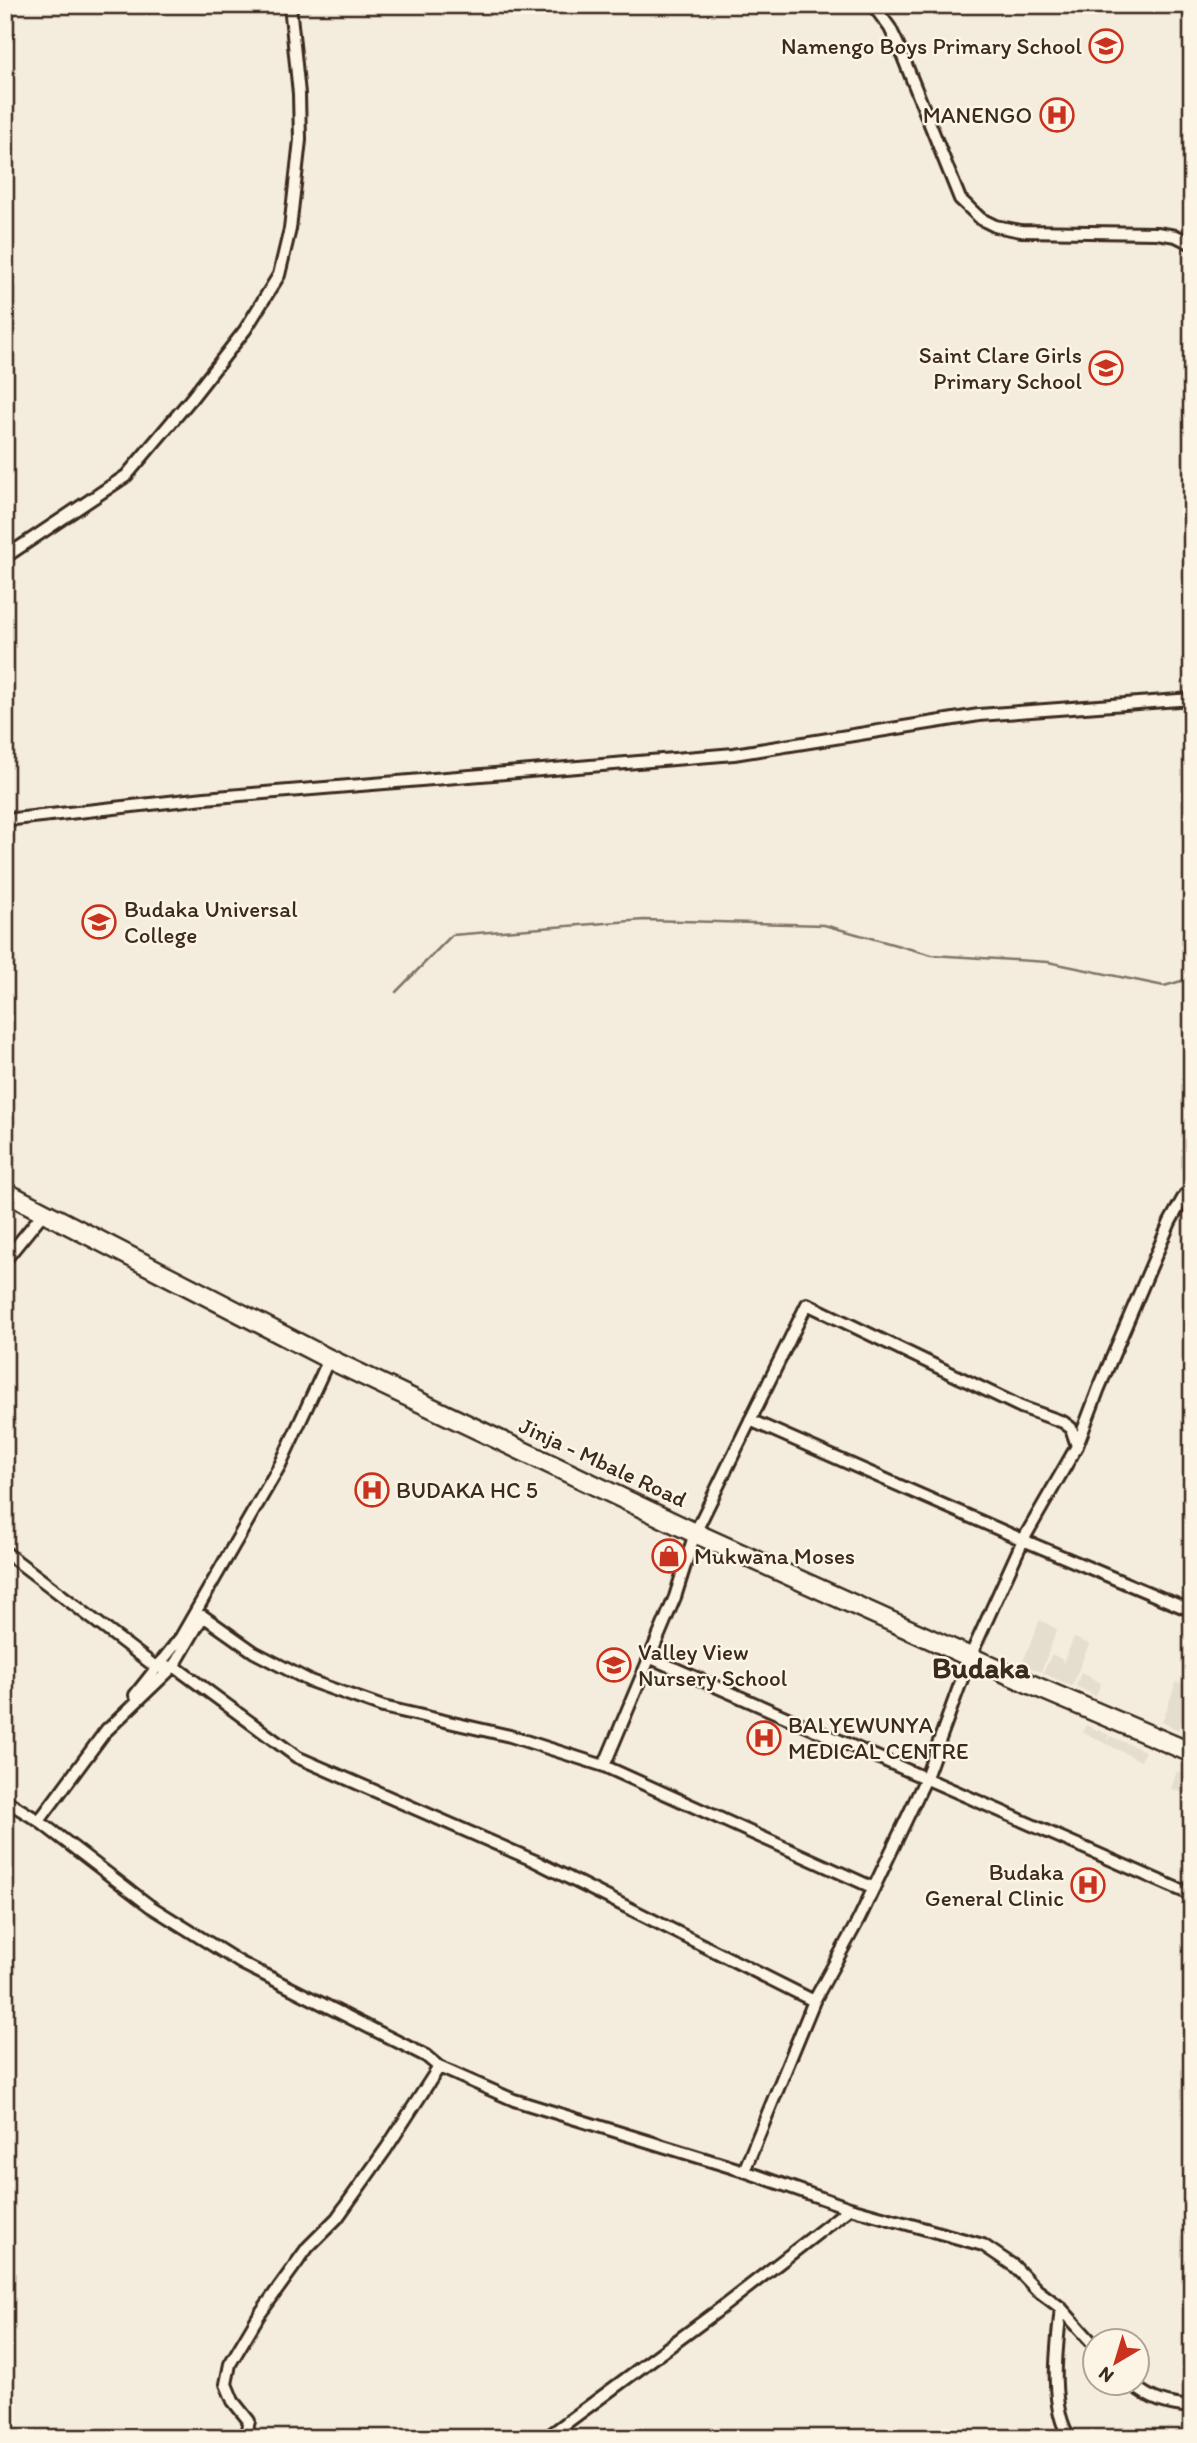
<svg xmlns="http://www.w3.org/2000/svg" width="1197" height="2443" viewBox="0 0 1197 2443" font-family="Itim,sans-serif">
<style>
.built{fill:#e5ddce}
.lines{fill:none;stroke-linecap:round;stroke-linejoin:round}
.stream{stroke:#817466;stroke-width:2.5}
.minor-casing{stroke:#3b2a1e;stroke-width:16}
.primary-casing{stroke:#3b2a1e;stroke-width:23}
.minor{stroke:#fcf5e5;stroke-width:10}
.primary{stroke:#fcf5e5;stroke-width:18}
.labels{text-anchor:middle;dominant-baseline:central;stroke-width:5;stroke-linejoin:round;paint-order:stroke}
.poi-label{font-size:23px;fill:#3b2a1e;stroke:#fcf5e5;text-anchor:start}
.street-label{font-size:23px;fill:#3b2a1e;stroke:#fcf5e5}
.district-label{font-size:30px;font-weight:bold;fill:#3b2a1e;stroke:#fcf5e5}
</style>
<rect width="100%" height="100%" fill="#f4eddd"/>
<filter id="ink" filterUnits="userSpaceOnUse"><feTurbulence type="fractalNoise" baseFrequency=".0143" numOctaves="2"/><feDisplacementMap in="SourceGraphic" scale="14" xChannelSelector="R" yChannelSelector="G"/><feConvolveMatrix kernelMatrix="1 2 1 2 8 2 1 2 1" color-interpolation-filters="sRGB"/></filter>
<g filter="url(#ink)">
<!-- built -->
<path class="built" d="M1040,1620L1057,1629L1041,1672L1022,1664Z
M1074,1638L1089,1644L1072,1686L1043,1673L1052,1654L1063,1660L1061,1667Z
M1081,1672L1101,1683L1096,1696L1076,1686Z
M1176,1682L1192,1686V1695L1178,1730L1162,1722Z
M1086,1725L1109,1735L1106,1742L1110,1736L1145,1751L1141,1761L1082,1732Z
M1177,1771L1192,1777L1191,1796L1171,1789Z"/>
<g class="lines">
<!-- stream -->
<path class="stream" d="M396,992L452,935L644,920L824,925L932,955L1048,962L1164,986L1192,978"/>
<defs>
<path id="minor" d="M873,5L890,28L899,47L960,199L981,219L995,226L1021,231L1157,233L1176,236L1192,244
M5,557L126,476L191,399L245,330L279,275L290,229L300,140L299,94L290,5
M5,820L205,798L734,754L979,715L1192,699
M5,1260L44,1212
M750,1420L1023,1540L1192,1611
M5,1552L157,1668L174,1666L297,1757L535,1861L814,2001
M651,1658L1185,1892H1192
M135,1695L181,1637L280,1465L329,1359
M103,1734L174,1666L203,1616L254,1652L310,1681L383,1707L510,1736L604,1766
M5,1800L39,1821L150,1906L241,1963L426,2056L439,2067L514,2100L744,2171L850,2208L983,2245L1014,2266L1037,2290L1061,2308C1057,2345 1048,2406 1070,2438
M39,1821L107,1729
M874,1888L604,1766L675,1597L695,1533L807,1304L1021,1407L1063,1422L1071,1428L1077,1446
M744,2171L814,2001L859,1919L925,1780L970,1657L1023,1540L1077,1446L1099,1388L1170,1222L1185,1195H1192
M1061,2308L1096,2347
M1132,2384C1150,2400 1168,2405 1192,2407
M245,2438L249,2421L233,2401L226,2384L230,2364L259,2315L308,2247L337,2218L386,2149L439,2067
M546,2438L716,2312L850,2208"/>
<path id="primary" d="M5,1192L329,1359L695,1533L1030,1684L1192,1753"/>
</defs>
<!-- minor casing -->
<use href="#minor" class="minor-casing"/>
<!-- primary casing -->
<use href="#primary" class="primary-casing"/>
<!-- minor -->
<use href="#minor" class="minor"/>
<!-- primary -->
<use href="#primary" class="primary"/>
</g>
</g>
<!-- icons -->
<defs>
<symbol id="school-ring" viewBox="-11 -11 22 22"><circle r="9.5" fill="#fcf5e5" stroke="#c8321e" stroke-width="1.5"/><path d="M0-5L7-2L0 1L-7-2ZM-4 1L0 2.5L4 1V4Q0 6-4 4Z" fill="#c8321e"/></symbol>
<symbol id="hospital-ring" viewBox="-11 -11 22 22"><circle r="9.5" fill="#fcf5e5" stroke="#c8321e" stroke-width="1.5"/><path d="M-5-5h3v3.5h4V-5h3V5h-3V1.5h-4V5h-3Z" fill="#c8321e"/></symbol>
<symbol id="shop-ring" viewBox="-11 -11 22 22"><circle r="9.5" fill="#fcf5e5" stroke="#c8321e" stroke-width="1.5"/><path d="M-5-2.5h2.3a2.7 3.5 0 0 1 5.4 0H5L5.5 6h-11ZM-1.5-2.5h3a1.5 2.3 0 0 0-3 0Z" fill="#c8321e"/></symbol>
</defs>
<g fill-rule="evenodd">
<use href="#school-ring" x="1087" y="27" width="38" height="38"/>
<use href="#hospital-ring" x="1038" y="96" width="38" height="38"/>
<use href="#school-ring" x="1087" y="349" width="38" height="38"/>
<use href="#school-ring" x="80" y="903" width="38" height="38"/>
<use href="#hospital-ring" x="353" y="1471" width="38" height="38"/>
<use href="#shop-ring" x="650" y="1537" width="38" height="38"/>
<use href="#school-ring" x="595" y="1646" width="38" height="38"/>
<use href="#hospital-ring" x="745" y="1719" width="38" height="38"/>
<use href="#hospital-ring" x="1069" y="1866" width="38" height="38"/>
</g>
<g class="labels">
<!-- poi labels -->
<g class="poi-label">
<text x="1082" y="46" text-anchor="end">Namengo Boys Primary School</text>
<text x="1032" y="115" text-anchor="end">MANENGO</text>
<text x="1082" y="355" text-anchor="end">Saint Clare Girls<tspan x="1082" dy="26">Primary School</tspan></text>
<text x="124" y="909">Budaka Universal<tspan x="124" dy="26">College</tspan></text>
<text x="396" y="1490">BUDAKA HC 5</text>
<text x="694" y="1556">Mukwana Moses</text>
<text x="638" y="1652">Valley View<tspan x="638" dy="26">Nursery School</tspan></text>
<text x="788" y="1725">BALYEWUNYA<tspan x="788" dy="26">MEDICAL CENTRE</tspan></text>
<text x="1064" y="1872" text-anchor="end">Budaka<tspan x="1064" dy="26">General Clinic</tspan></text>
</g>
<!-- street labels -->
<g class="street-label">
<text transform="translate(603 1462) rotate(25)">Jinja - Mbale Road</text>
</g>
<!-- district labels -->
<g class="district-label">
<text x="981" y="1667">Budaka</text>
</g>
</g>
<!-- margin -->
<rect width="1197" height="2443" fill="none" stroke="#fcf5e5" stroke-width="28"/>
<rect x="14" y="14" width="1169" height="2415" fill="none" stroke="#3b2a1e" stroke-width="2.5" filter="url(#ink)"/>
<!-- north arrow -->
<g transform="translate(1116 2362) rotate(218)"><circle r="33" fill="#fcf5e5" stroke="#afa495" stroke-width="2"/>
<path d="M0-5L12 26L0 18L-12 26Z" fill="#c8321e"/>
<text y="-10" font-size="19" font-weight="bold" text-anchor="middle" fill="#3b2a1e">N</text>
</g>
</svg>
